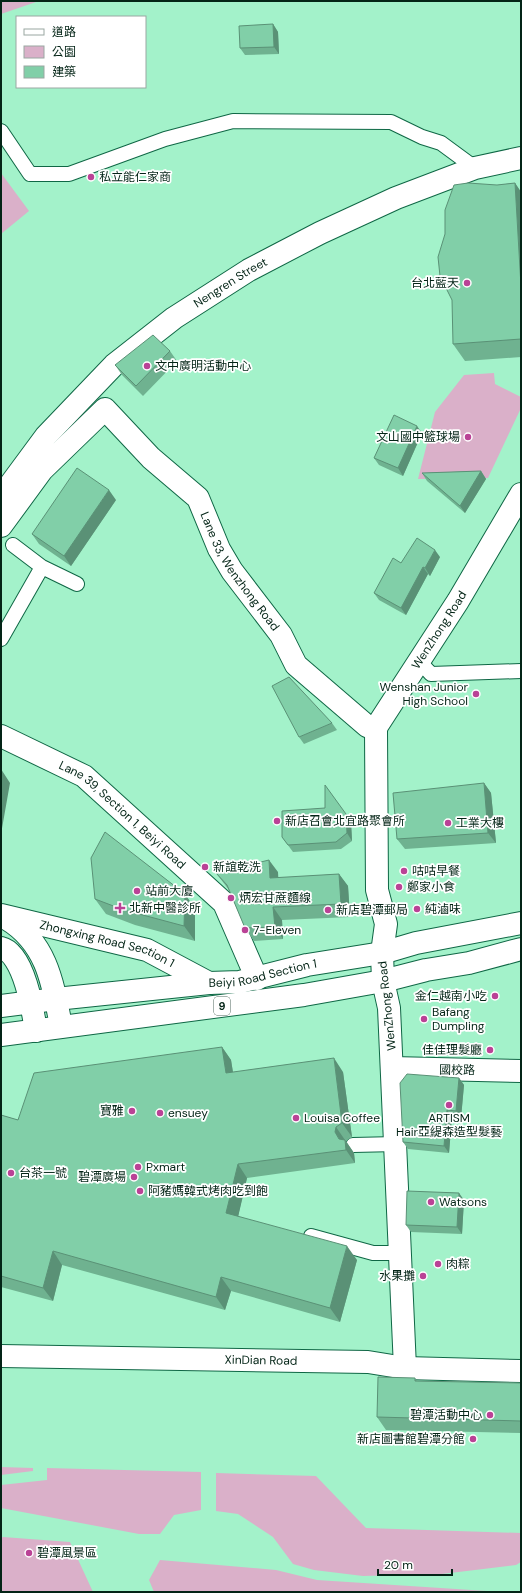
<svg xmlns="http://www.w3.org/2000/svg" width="522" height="1593" viewBox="0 0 522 1593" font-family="'DM Sans','Noto Sans TC',sans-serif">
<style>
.green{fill:#dab0c9}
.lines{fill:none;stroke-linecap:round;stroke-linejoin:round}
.service-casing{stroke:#0f6745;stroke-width:16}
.minor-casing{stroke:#0f6745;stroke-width:24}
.tertiary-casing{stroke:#0f6745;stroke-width:24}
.primary-casing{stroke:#0f6745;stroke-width:24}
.service{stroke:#fff;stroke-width:14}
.minor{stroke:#fff;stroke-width:22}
.tertiary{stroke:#fff;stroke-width:22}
.primary{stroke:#fff;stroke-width:22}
.wall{fill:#6fb290}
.shaded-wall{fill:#5a9176}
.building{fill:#81cfa8;stroke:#5a9176}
.poi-dot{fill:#ba4296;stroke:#fff;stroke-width:1.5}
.labels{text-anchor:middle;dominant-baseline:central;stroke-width:3.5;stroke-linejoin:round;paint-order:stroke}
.shield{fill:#fff;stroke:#4f665c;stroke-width:1}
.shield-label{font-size:11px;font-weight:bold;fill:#032416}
.poi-label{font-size:12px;fill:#032416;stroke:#fff;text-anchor:start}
.street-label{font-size:12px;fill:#032416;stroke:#fff}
</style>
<rect width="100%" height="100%" fill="#a3f2ca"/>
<!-- green -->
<path class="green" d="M1,1H39L1,14Z
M1,173L29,211L1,234Z
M494,373L495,384L521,397V408L488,478L418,479L435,412L464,375Z
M1,1467L33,1468V1471L1,1475Z
M47,1468L201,1472V1510L174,1515L160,1534H139L1,1508V1485L47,1480Z
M216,1473L316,1476L366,1528L521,1533V1562L516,1565L442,1574L363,1576L314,1570L293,1564L273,1537L238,1514L216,1511Z
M3,1537L70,1542L93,1592H1V1538Z
M160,1560L276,1570L317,1580L487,1591V1592H154L149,1580Z"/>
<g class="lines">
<defs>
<path id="service" d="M1,131L30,174H69L165,139L233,121L391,122L422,137L441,143L475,168
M42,567L77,584
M1,639L42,567L13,545
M420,662L431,674L521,671
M353,1145L397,1144
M311,1236L373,1253H401"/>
<g id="minor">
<path id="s1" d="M1,526L42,470L105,409L151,458L198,498L219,549L232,571L281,635L296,665L367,726L376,730"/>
<path id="s2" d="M1,736L84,776L224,903L257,979"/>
<path d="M392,1068L521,1071"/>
<path id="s3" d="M1,1356L368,1362L405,1368L521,1371"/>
<path id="s4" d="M405,1368L389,1008L383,981L382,953L386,924L377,890L376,730L377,726L458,601L521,494"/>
</g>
<g id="tertiary">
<path id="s5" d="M1,497L46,436L114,365L174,318L249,270L320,233L396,198L475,168L521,158"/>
<path id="s6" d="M1,915L147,950L209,983"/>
<path d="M7,919C47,943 53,984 61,1026"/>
<path d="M1,948C24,953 33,1011 36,1031"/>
</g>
<g id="primary">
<path id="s7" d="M1,1006L56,999L209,983L240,982L307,965L382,953L416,943L521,923"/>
<path d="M1,1035L304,995L383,981L426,970L469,963L521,949"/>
</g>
</defs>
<!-- service casing -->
<use href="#service" class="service-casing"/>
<!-- minor casing -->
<use href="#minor" class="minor-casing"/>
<!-- tertiary casing -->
<use href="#tertiary" class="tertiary-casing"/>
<!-- primary casing -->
<use href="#primary" class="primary-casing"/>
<!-- service -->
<use href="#service" class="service"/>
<!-- minor -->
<use href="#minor" class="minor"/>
<!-- tertiary -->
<use href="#tertiary" class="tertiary"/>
<!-- primary -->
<use href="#primary" class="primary"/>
</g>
<!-- wall -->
<path class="wall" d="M273,24L278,32L279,54L245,55L240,48Z
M515,183L521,192V357L465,361L453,344L497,185Z
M170,351L177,361L143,396L122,375L115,365Z
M422,433L403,476L379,465L374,458Z
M481,471L486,479L465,513L427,481L422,473Z
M116,500L71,566L39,544L32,534Z
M440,557L430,576L428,574L406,615L379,600L374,593L401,563Z
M332,723L337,730L304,744L299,737Z
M484,783L491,793L496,843L405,849L397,839Z
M351,822L352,841L341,849L293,852L282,837Z
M278,872V878L339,874L348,886L350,917L282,920L283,939L254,941L245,928L229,890L216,873Z
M185,894L195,909V941L135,925L106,914L95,899Z
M222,1047L231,1060L233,1072H343L352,1137L346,1141L354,1153L355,1163L247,1178L238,1216L357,1260L340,1322L231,1291L225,1310L62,1265L53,1301L1,1287V1115L18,1120Z
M459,1078L464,1085L461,1118L452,1117L449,1153L408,1149L403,1142Z
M464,1200L462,1234L411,1232L406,1225Z
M415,1378L417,1381L521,1383V1433L386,1430L377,1417Z"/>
<!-- shaded-wall -->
<path class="shaded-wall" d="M273,24L278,32L279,54L274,47Z
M515,183L521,192V286Z
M417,426L422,433L403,476L398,468Z
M481,471L486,479L465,513L460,506Z
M109,490L116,500L71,566L64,556Z
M435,550L440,557L430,576L425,568Z
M423,567L428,574L406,615L401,608Z
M1,769L10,783L1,834Z
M484,783L491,793L496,843L488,833Z
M346,814L351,822L352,841L347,833Z
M269,860L278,872L279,891L270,878Z
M339,874L348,886L350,917L341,904Z
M185,894L195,909V941L184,926Z
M273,907L282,920L283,939L275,927Z
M222,1047L231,1060L235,1086L226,1073Z
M334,1058L343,1072L352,1137L342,1123Z
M459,1078L464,1085L461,1118L456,1111Z
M447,1110L452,1117L449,1153L444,1146Z
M336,1127L354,1153L355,1163L346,1150L335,1132Z
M238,1164L247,1178L236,1226L226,1213Z
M459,1193L464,1200L462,1234L457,1227Z
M347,1246L357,1260L340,1322L330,1308Z
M53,1251L62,1265L53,1301L43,1288Z
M221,1277L231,1291L225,1310L216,1297Z"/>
<!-- building -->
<path class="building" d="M273,24L274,47L240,48L239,26Z
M468,183L497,185L515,183L521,286V339L453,344L452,300L440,276L438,257L445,234V210L454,185Z
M153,335L170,351L136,386L115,365Z
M394,415L417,426L398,468L374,458Z
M77,468L109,490L64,556L32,534Z
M481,471L460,506L422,473Z
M417,538L435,550L425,568L423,567L401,608L374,593L393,558L401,563Z
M289,677L332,723L299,737L272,686Z
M484,783L488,833L397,839L393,793Z
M325,785L346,814L347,833L336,842L288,845L282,837V811L325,808Z
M105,832L185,894L184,926L124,910L95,899L91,858Z
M269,860L270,878L339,874L341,904L273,907L275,927L245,928L227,885L216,873Z
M222,1047L226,1073L334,1058L342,1123L336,1127L335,1132L339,1139L345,1140L346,1150L238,1164L226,1213L347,1246L330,1308L221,1277L216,1297L53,1251L43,1288L1,1276V1115L18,1120L34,1073Z
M407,1074L459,1078L456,1111L447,1110L444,1146L403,1142L400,1083Z
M407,1191L459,1193L457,1227L406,1225Z
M378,1377L415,1378V1381L521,1383V1421L377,1417Z"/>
<!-- markers -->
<g class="poi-dot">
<circle cx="91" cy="177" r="4"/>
<circle cx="467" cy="283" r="4"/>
<circle cx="147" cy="366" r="4"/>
<circle cx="468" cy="437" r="4"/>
<circle cx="476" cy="694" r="4"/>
<circle cx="277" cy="821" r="4"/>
<circle cx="448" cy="823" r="4"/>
<circle cx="205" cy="867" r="4"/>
<circle cx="404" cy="871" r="4"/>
<circle cx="399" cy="887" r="4"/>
<circle cx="137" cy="891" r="4"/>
<circle cx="231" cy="898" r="4"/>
<path d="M118 902h4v4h4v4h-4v4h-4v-4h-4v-4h4z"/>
<circle cx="417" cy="909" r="4"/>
<circle cx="328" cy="910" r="4"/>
<circle cx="245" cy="930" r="4"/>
<circle cx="495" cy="996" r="4"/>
<circle cx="424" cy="1019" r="4"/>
<circle cx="490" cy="1050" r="4"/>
<circle cx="449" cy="1105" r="4"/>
<circle cx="132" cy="1111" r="4"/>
<circle cx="160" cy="1113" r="4"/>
<circle cx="296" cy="1118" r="4"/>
<circle cx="138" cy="1167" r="4"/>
<circle cx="11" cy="1173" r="4"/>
<circle cx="134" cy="1177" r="4"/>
<circle cx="140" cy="1191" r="4"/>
<circle cx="431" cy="1202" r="4"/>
<circle cx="438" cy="1264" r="4"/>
<circle cx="423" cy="1276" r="4"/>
<circle cx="490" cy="1415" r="4"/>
<circle cx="473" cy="1439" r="4"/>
<circle cx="29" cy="1553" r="4"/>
</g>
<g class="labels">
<!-- shield labels -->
<rect class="shield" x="214" y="997" width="16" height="18" rx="3"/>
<g class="shield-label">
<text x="222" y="1006">9</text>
</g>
<!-- poi labels -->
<g class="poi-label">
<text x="99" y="177">私立能仁家商</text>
<text x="459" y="283" text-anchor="end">台北藍天</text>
<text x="155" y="366">文中廣明活動中心</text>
<text x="460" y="437" text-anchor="end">文山國中籃球場</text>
<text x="468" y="687" text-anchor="end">Wenshan Junior<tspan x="468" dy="14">High School</tspan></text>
<text x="285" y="821">新店召會北宜路聚會所</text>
<text x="456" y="823">工業大樓</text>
<text x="213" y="867">新誼乾洗</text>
<text x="412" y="871">咕咕早餐</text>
<text x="407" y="887">鄭家小食</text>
<text x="145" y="891">站前大廈</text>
<text x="239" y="898">炳宏甘蔗麵線</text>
<text x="129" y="908">北新中醫診所</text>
<text x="425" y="909">純滷味</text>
<text x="336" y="910">新店碧潭郵局</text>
<text x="253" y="930">7-Eleven</text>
<text x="487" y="996" text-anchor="end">金仁越南小吃</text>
<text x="432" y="1012">Bafang<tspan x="432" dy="14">Dumpling</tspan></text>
<text x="482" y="1050" text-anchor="end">佳佳理髮廳</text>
<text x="124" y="1111" text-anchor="end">寶雅</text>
<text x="168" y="1113">ensuey</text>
<text x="304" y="1118">Louisa Coffee</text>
<text x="449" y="1118" text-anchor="middle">ARTISM<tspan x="449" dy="14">Hair亞緹森造型髮藝</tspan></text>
<text x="146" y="1167">Pxmart</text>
<text x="19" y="1173">台茶一號</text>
<text x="126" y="1177" text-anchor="end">碧潭廣場</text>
<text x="148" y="1191">阿豬媽韓式烤肉吃到飽</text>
<text x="439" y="1202">Watsons</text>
<text x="446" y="1264">肉粽</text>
<text x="415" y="1276" text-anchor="end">水果攤</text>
<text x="482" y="1415" text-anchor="end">碧潭活動中心</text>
<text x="465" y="1439" text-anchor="end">新店圖書館碧潭分館</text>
<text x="37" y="1553">碧潭風景區</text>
</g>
<!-- street labels -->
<g class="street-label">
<text stroke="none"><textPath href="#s5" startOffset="317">Nengren Street</textPath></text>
<text stroke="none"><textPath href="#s1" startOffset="371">Lane 33, Wenzhong Road</textPath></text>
<text stroke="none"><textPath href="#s4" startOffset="759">WenZhong Road</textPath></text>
<text stroke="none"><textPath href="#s2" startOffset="146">Lane 39, Section 1, Beiyi Road</textPath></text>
<text stroke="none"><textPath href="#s6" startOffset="110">Zhongxing Road Section 1</textPath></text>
<text stroke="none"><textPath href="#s7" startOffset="264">Beiyi Road Section 1</textPath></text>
<text transform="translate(387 1006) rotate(-96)">WenZhong Road</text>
<text transform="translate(457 1070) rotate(1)">國校路</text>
<text stroke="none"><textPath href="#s3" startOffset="260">XinDian Road</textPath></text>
</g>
</g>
<!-- border -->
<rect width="522" height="1593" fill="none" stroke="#032416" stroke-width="4"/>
<!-- legend -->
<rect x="16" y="16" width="130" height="72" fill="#ffffff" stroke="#9aa7a2"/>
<rect x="24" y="29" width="20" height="6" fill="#ffffff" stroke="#9aa7a2"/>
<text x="52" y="36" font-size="12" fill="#032416">道路</text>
<rect x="24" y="46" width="20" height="12" fill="#dab0c9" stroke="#9aa7a2"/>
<text x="52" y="56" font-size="12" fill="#032416">公園</text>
<rect x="24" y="66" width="20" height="12" fill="#81cfa8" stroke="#9aa7a2"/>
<text x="52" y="76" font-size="12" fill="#032416">建築</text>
<!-- scale -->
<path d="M378 1569v6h74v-6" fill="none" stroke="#032416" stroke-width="2"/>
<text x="384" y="1569" font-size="12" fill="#032416" stroke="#ffffff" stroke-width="3" paint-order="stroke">20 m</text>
</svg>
